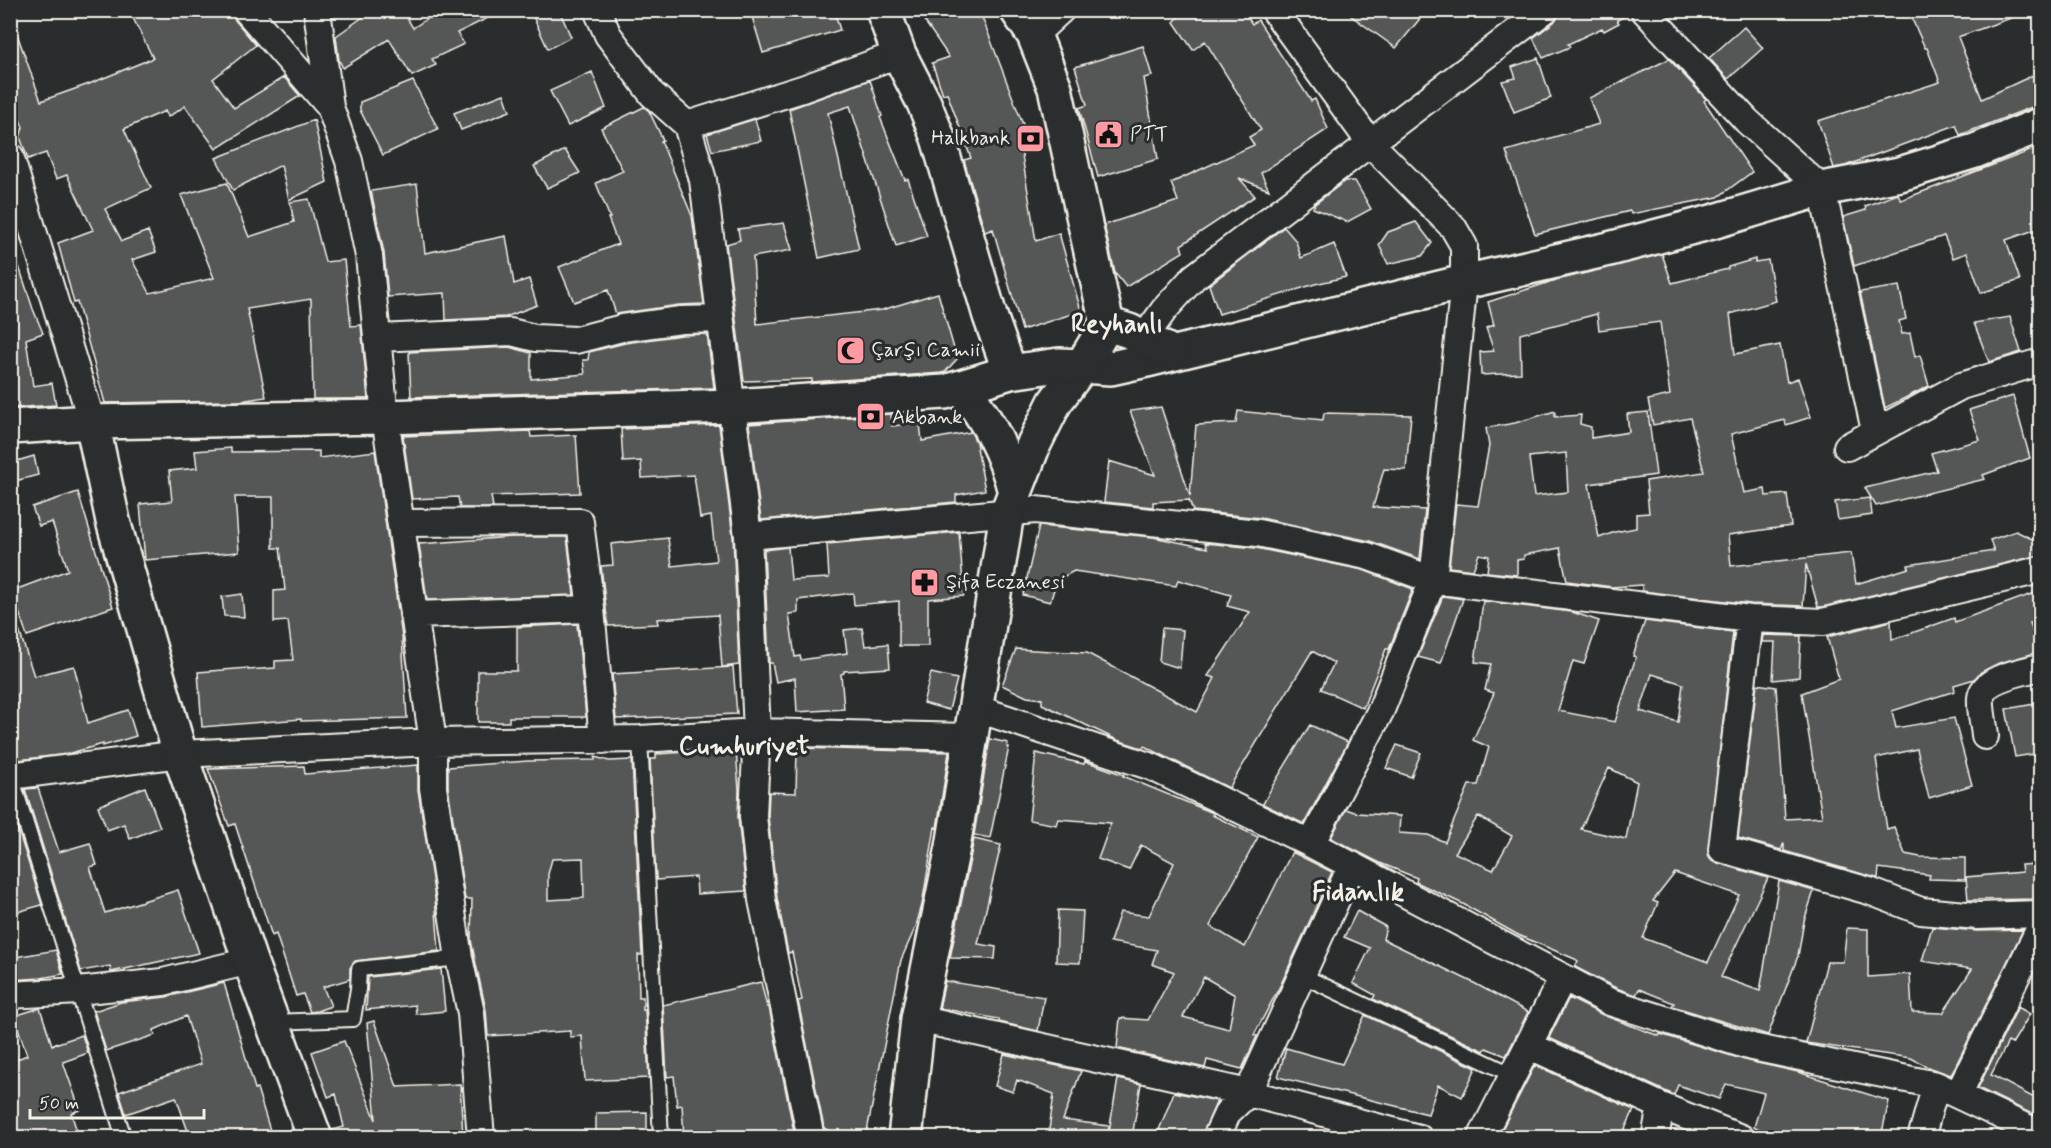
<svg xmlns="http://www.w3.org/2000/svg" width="2051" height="1148" viewBox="0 0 2051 1148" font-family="Mynerve,sans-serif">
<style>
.building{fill:#555756;stroke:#f4f1e8;stroke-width:1.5;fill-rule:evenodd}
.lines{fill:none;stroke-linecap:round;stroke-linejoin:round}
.service-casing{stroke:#f4f1e8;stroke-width:18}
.minor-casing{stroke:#f4f1e8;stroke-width:30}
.tertiary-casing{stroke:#f4f1e8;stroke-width:38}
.secondary-casing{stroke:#f4f1e8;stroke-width:38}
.service{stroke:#2a2d2e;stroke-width:14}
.minor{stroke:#2a2d2e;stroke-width:26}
.tertiary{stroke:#2a2d2e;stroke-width:33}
.secondary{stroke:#2a2d2e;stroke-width:33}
.labels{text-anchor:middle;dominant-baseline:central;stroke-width:6;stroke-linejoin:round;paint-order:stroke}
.poi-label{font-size:20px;fill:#f4f1e8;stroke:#2a2d2e;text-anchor:start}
.district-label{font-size:26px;font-weight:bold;fill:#f4f1e8;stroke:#2a2d2e}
</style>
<rect width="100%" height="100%" fill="#2a2d2e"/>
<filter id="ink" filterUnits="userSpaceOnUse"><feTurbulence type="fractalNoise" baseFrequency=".0167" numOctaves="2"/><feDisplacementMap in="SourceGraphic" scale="12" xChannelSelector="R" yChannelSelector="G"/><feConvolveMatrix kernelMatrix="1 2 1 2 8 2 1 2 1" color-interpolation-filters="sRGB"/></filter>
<g filter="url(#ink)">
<!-- building -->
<path class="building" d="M129,10H231L235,20L256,45L213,79L234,108L284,77L300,96L216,149L185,106L168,117L165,111L124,129L151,188L105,209L122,241L148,231L156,252L132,260L150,293L214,278L181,195L227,183L249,237L294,222L290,202L309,199L325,262L344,260L351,326L361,325L368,399H313L311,299L247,309L266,397L239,401L105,403L77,302L74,303L58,243L93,230L67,175L56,179L46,153L28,159L20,137L23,127L10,98V24L13,23L41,101L89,84L153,58Z
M373,10H402L413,28L440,10H504L457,33L464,44L432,59L436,65L412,76L389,39L343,68L339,60L336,36Z
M530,10H559L571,37L548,49Z
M750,10H834L840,30L763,53Z
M917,10H978L982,17L1027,135L1019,137L1036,241L1059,233L1081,311L1022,330L993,229L985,232L964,160L971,158L947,93L943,94L932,63L949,57Z
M1185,10H1243L1252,24L1258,20L1311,101L1315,99L1328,129L1261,173L1269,190L1239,178L1255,196L1181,245L1183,252L1126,287L1115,273L1104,225L1178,201L1171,183L1254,145L1249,137L1261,130L1205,41L1193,50L1174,22Z
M1343,10H1427L1396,48Z
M1566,10H1629L1630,14L1617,20L1619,23L1604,31L1602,28L1568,44L1570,47L1543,58L1533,38L1554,22L1559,14Z
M1908,10H2025V13L1958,37L1982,99L2040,72V104L1960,135L1956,125L1845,166L1834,168L1818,121L1940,82L1927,48H1925Z
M1744,27L1763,48L1728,79L1709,58Z
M1143,46L1152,76L1144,78L1158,159L1098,177L1079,108L1087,105L1075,67Z
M1538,58L1551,98L1514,112L1502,81L1516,78L1512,67Z
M1669,59L1706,99L1704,101L1752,172L1718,197L1631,214L1630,211L1535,234L1506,151L1599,124L1589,98Z
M592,72L606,108L568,126L550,91Z
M870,80L882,116L880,117L905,180L908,179L927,236L896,246L850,106L828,113L859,249L819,258L789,109Z
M413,81L438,129L383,155L360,110V102Z
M504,94L510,111L461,130L454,113Z
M644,107L649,111L663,140L661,141L692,216L704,304L679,305L616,314L608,290L574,302L559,267L618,244L608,218H610L596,183L623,171L601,128Z
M755,119L761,141L712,151L707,134Z
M314,120L327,182L289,200L281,165L233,190L216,158Z
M2040,147V228L2006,240L2020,280L1981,293L1967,253L1953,258L1944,236L1854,266L1843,217L1866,210L1865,206L1898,194L1901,200Z
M565,150L580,173L547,188L534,166Z
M1345,181H1355L1371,209L1347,222L1313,208L1315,204Z
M417,184L425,253L506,236L514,284L529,279L537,305L506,317L446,320L445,293L388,297L384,253L371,191Z
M1416,222L1432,243L1422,256L1388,264L1379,245L1388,232Z
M784,223L792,250L753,257L757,324L882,310L938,293L957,359L945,372L942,373L812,382V379L744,381L726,244L740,240L738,229Z
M1284,227L1296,241L1301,258L1334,244L1346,277L1315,284L1219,314L1209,285Z
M10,251H14L33,309L43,333L26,339L33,386L52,383L56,405L10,408Z
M1662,254L1672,283L1728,269V267L1755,259V262L1768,260L1776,301L1730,314L1735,354L1780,345L1787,382L1798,378L1811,417L1786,425L1785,420L1731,434L1744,493L1765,489L1766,496L1787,494L1791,526L1728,535L1731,566L1851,553L1856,584L1909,568L1908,565L1994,551L1990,540L2016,531L2040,543V555L1822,607H1818L1806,564L1803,606L1751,604L1642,591V585L1612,587L1567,581L1560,548L1524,555V559L1517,560V575L1487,572L1489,556L1479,554L1473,570L1449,567L1456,504L1478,506L1489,446L1486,428L1515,423L1555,411V417L1581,415L1580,424L1591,427V438L1629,432L1627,414L1648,412L1656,475L1589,484L1599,538L1615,532L1636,528V514L1649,513L1646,481L1704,472L1690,418L1653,425L1648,400L1670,395L1660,322L1599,330L1597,314L1520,334L1521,373L1481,375L1480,352L1494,351L1486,328L1494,325L1488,302L1553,281ZM1566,453L1568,492L1534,496L1529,457Z
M1899,286L1906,319L1899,321L1902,334L1910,333L1915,357L1920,355L1929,386L1885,408L1860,292Z
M2010,317L2021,352L1989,362L1974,323Z
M707,334L714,388L411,397L409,352L509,347L531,353V379L585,374L583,360H588L589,352L625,343L682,335Z
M2013,396L2030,458L1983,475L1985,479L1876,506L1865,488L1937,471L1931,453L1980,440L1969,410Z
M1161,407L1190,496L1196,425L1236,423L1238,411L1323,420L1324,413L1411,415L1406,470L1384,469L1373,507L1425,510L1420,559L1370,541L1261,518L1193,511L1189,500L1153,502V507L1104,502L1109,461L1155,475L1130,411Z
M891,414L892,426L920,423L922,441L971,432L976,442L985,490L956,495V502L761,520L749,424Z
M719,425L733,537L739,665L722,667L718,615L657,619L658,624L608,626L601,566L613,565L611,544L668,538L672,566L716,561L711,516L700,518L694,475L642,478L641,461L623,462L621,429Z
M530,431L531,437L576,435L580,493L491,496L493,507L488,508H460L458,497L412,499L403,436Z
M231,448V452L319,451V458L375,451L402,637L407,718L301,721V719L202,727L198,672L248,668V670L275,668V661L293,660L288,621L274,622V591L285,590L280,548H273V497H235L239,552L145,560L140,504L172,501L169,471L197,468L195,451Z
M34,456L38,475L15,481L10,463Z
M78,492L113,607L27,636L12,591L68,570L52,522L39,526L32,507Z
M1870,498L1872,515L1838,520L1835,502Z
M1039,526L1153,537L1207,548L1205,543L1256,548L1363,570L1413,589L1389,649H1386L1363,708L1321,689L1334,663L1312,651L1229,788L1144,746L1142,748L1117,740L1042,704V699L1027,697L1002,685L1016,649L1087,653L1197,712L1215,678L1208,676L1250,612L1227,606L1231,595L1178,580L1176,586L1074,571L1057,580L1050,602L1023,595Z
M959,532L964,596L928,599V646H899V601L854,605L853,593L798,600V613L789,614L795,657L800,656L801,660L847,653L844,630L862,628L865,646L888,644L890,668L844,671V673L841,674L844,709L797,712L795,678L776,682L772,663H769L764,550L788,547L791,580L829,578L827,544Z
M512,537H567L574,595L427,600L419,544Z
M2040,591V620L2030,623L2039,652L1999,663L1981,672L1974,679L1954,685L1955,691L1892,711L1896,728L1954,718L1972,785L1929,798L1917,749L1876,758L1887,829L1894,827L1905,854L1920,857L1965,858V880L1929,879L1930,875L1879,868L1878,878H1876L1784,851V843L1781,850L1738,838L1757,684L1776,687L1785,819L1822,817L1802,693L1839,679L1827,637L1891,621L1892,640L1954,618L1955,622Z
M242,594L244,617L224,616L222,597Z
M1443,596L1463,599L1441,663L1418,657Z
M1483,601L1572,612L1599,621L1584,664L1573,661L1558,711L1615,722L1636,657L1633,656L1645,621L1733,632L1708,854L1711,860L1718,863L1768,878L1721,977L1760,991L1779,881L1814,891L1804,921L1798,956L1768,1035L1672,1006L1674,1003L1639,989L1636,995L1616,988L1575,967L1578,961L1575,959L1520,936L1463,904L1416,882L1417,878L1380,863L1331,838L1346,809L1357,813L1400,816L1399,833L1428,835L1445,842L1469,785H1478L1489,747L1473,740L1494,693L1485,690L1491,664L1475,662ZM1652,674L1683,684L1678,722L1640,711ZM1609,768L1637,782L1626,839L1581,829ZM1478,816L1512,836L1493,870L1455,853ZM1675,873L1739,895L1708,962L1643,938L1658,903L1653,901Z
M14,615L34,676L74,666L88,723L128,710L136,736L103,746V744L67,754L10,761V616Z
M577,624L586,717H509V722H478V671H517V627Z
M1162,628L1183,630L1180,668L1159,662Z
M1763,635L1801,636L1799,677L1773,680L1775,642H1762Z
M733,667L737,714L616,719L612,674Z
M931,673L957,679L949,710L923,703Z
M2040,703V753L2015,757L2006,709Z
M1310,725L1348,742L1304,824L1263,804L1273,785Z
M990,739L1008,743L1007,747H1009L990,838L974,835Z
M1397,745L1421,753L1411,777L1386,768Z
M797,748L949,752L937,828L935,827L922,905L916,926L901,960L867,1131L861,1136L839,1137L824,1128L798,1001L802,1000L792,952L788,953L777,898L768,816L769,792L796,793Z
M736,749L739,790L738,817L746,891L697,894L696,877L656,880L650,759H656V754Z
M1036,753L1084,764L1085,761L1124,775L1123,776L1208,811L1214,813L1212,815L1258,837L1210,926L1245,947L1292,852L1332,872L1281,984L1254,1035L1257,1036L1242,1069L1207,1060L1205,1068L1117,1048L1120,1018L1148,1020L1174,972L1152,964L1157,950L1110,942L1120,912L1149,916L1174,863L1141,845L1129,870L1098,859L1111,823L1058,819L1056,825L1029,820ZM1204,977L1235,995L1229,1029L1183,1017Z
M595,757L609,761L632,760L642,955H638L639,997H643V1010L645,1009L649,1078L585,1081L582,1036L570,1037V1031L488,1036L486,1010L474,955L471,940L472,899H465L448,787V767L528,761L595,760ZM583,858L584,898L548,900V874L552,859Z
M418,765V790L435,898L439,951L355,961L350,968V979L323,987L331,1006L317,1011L310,1012L303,994L296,996L276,934L272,936L235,824L229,826L208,769L304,766L305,774Z
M145,787L160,827L130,839L124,824L107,830L98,806Z
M38,788L59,852L90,843L97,865L90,867L105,913L178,890L199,953L111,972L110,966L81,971L25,789Z
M10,805L42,905L10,914Z
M974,839L1001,845L978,944L996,947L995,959L950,958Z
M2040,864V899L1968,900L1966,877L2022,872L2021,865Z
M1058,910L1083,911L1080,963L1056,962Z
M1357,911L1386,927L1383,939L1472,982L1528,1012L1506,1056L1486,1048L1484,1051L1373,999L1375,995L1353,983L1370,948L1344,937Z
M1932,927L1977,931L2023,930L1951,1075L1930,1068L1911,1058L1806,1043L1827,962H1843L1847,928L1868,929V977L1910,974L1912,1012L1943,1013L1972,969L1922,961Z
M56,950L63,974L41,978L10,980V958Z
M441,969L445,1011L416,1014L415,1005L366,1010L368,977Z
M945,981L1044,997L1038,1031L999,1022V1019L939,1008Z
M761,982L767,1007H769L795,1137H684L682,1105L677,1106L674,1076L667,1077L663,1005Z
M224,983L255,1089L257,1088L272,1137H190L176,1097L126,1114L119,1092L201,1064L186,1016L154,1030L155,1035L106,1051L94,1011L121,1002L166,997Z
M1569,998L1603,1015L1659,1036L1660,1034L1748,1061L1798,1072L1889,1101L1881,1137H1778L1754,1127L1764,1093L1726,1084L1719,1099L1678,1085L1674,1095L1667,1092L1549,1038Z
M2018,1007L2030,1014L2012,1044L2008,1042L1991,1075L2040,1101L2034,1115L1978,1088Z
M40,1008L52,1045L82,1035L88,1053L63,1062L80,1110L71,1113L79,1137H10V1062L27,1055L14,1016Z
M1365,1015L1476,1068L1462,1097L1438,1085L1428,1114L1278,1077L1286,1048L1342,1064Z
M374,1021L397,1087L460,1084L463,1137H333L332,1130L344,1127L336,1094L328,1097L312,1052L344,1041L376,1120L367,1023Z
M1004,1054L1081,1071L1063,1120L1109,1126L1108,1137H1048L1054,1094L1017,1080L1013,1092L995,1086Z
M1535,1065L1634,1110L1621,1137H1498Z
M1118,1079L1141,1084L1132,1137H1108Z
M1174,1092L1217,1101L1201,1137H1178L1159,1130Z
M647,1112V1137H596V1113Z"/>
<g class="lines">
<defs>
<path id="service" d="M640,739L661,1138
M11,776L124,1138
M1301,975L1513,1075
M273,1022L353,1019L358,989L359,969L459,958"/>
<path id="minor" d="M246,10L330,107
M317,10L330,107L349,161L369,256L385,417L433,742V788L459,958L471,1013L481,1138
M597,10L608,35L652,94L687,125L703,180L748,536L757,732L753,816L762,900L811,1138
M1274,10L1371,144L1453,227L1464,246V282L1433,580L1381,710L1311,844
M1644,10L1747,121L1822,189L1875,431
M1034,35L1061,10
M687,125L802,89L899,54
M10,156L92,422
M377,338L511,332L535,338L576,340L622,328L681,320L720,319
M1144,338L1164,310L1194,277L1545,10
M1847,447L1961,386L2040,362
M401,523L580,522L591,609L603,740
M748,536L1035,510L1258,533L1367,556L1433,580L1750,619L1823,622L2040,570
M414,615L591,609
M1750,619L1722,849L1869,891L1921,911L1978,916L2040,914
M975,708L1152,767L1311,844L1610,1002L1752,1047L1936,1085L2040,1134
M1985,736C1984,724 1980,710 1981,698C1983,677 2024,672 2040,667
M10,776L180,754L433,742L640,739L757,732L970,737
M10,995L78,991L163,982L250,961
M918,1019L1248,1093L1419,1138
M1528,1045L1661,1106L1741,1138
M1958,1095L2040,928
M1216,1138L1228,1112L1248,1093L1352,865
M1481,1138L1563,977
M1655,1138L1661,1106
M1921,1138L1936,1085"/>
<path id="tertiary" d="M962,388C988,419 1005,452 1015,492
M905,1138L918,1019L953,847L1007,513L1034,444L1055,402L1082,366L1111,368L1147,360L1464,282L1609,249L1712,222L1822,189L1900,174L1975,151L2040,125"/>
<path id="secondary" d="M883,10L899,54L924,103L938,138L990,316L1010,372
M1107,324L1129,331L1172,353
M92,422L113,521L180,754L250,961L315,1138
M10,427L92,422L385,417L732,406L945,392L1010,372L1059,365L1082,366L1107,324L1055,88L1034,35L1017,10"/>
</defs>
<!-- service casing -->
<use href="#service" class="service-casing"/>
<!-- minor casing -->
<use href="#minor" class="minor-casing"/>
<!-- tertiary casing -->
<use href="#tertiary" class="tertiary-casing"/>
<!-- secondary casing -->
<use href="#secondary" class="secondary-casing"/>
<!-- service -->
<use href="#service" class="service"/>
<!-- minor -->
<use href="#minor" class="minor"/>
<!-- tertiary -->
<use href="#tertiary" class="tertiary"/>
<!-- secondary -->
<use href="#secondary" class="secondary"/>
</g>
</g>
<!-- icons -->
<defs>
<symbol id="civic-square" viewBox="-11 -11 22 22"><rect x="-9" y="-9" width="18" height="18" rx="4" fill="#ff9aa2" stroke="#2a2d2e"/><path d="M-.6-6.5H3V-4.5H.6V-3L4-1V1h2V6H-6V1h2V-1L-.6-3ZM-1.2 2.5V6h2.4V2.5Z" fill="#111"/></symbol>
<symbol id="bank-square" viewBox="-11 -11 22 22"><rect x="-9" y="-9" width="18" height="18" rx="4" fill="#ff9aa2" stroke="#2a2d2e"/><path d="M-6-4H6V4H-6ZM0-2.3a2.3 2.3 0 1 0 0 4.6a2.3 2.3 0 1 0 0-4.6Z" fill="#111"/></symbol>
<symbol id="mosque-square" viewBox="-11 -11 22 22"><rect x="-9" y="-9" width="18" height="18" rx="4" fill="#ff9aa2" stroke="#2a2d2e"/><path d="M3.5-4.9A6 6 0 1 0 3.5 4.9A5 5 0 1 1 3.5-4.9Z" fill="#111"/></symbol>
<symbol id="pharmacy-square" viewBox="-11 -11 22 22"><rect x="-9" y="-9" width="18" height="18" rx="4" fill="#ff9aa2" stroke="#2a2d2e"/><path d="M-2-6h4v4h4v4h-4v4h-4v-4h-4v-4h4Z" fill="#111"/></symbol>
</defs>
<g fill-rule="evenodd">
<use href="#civic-square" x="1092" y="118" width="33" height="33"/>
<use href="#bank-square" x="1014" y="122" width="33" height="33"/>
<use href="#mosque-square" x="834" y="334" width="33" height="33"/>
<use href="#bank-square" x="854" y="400" width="33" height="33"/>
<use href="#pharmacy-square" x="908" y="566" width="33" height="33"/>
</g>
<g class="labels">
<!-- poi labels -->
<g class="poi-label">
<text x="1130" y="134">PTT</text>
<text x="1010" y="138" text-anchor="end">Halkbank</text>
<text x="871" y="350">Çarşı Camii</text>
<text x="892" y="417">Akbank</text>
<text x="946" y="582">Şifa Eczanesi</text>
</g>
<!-- district labels -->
<g class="district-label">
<text x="1117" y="325">Reyhanlı</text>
<text x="744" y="747">Cumhuriyet</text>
<text x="1358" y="893">Fidanlık</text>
</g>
</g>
<!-- margin -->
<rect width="2051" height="1148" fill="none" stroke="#2a2d2e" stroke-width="36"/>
<rect x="18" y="18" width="2015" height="1112" fill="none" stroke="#f4f1e8" stroke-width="2" filter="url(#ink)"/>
<!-- scale -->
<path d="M30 1109v9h174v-9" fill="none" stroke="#f4f1e8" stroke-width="3"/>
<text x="39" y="1109" font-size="18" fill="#f4f1e8" stroke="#2a2d2e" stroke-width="4.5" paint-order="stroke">50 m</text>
</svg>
